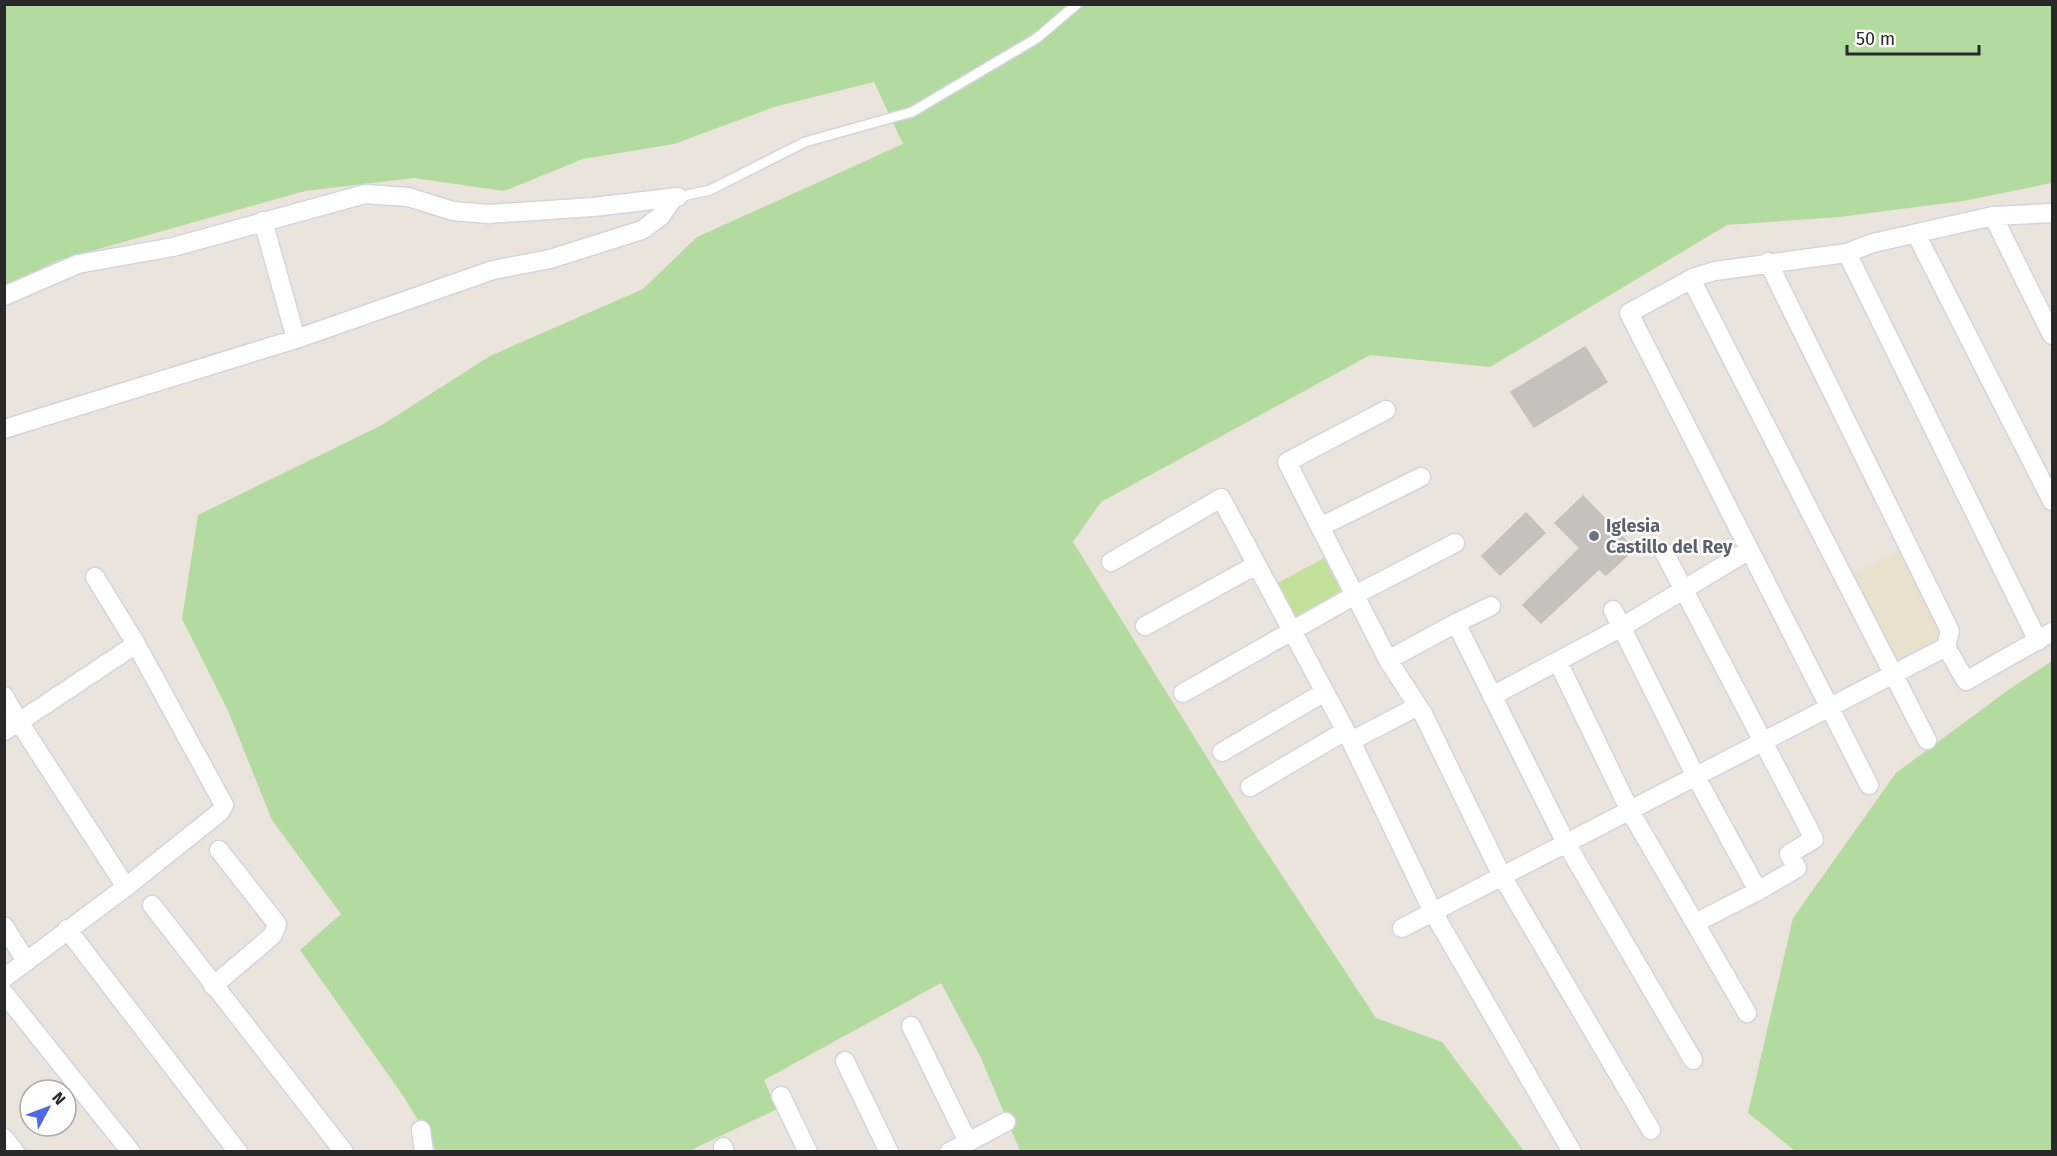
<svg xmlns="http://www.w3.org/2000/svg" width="2057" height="1156" viewBox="0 0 2057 1156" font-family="'Fira Sans',sans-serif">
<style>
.education{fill:#e9e0cd}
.green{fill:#b3da9f}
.pitch{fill:#c3e09b}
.building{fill:#c5c1bc;stroke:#c5c0b6;stroke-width:1.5}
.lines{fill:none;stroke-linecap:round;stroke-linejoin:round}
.lane-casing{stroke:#d2d4e0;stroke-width:12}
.street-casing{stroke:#d2d4e0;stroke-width:21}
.lane{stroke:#fff;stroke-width:9}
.street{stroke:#fff;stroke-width:18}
.worship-dot{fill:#6b7280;stroke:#fff;stroke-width:2}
.labels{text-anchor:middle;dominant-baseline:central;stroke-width:5;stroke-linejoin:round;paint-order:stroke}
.worship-label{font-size:18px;font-weight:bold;fill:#5b616d;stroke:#fff;text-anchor:start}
</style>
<rect width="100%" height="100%" fill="#eae4dc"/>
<!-- education -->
<path class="education" d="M1903,548L1945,632L1943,639L1895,666L1850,575Z"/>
<!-- green -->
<path class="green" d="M5,5H2052V183L1963,201L1839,217L1727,225L1490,367L1370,355L1101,502L1073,542L1254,833L1376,1018L1442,1042L1524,1151H1020L981,1058L941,983L764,1080L777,1109L689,1151H436L404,1097L300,950L341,914L272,820L229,713L182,619L198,515L382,425L490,356L643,289L697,237L903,144L874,82L774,107L674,144L583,159L504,191L414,178L305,191L56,261L5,288Z
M2052,661V1151H1795L1748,1113L1793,918L1896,773L2011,688Z"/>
<!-- pitch -->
<path class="pitch" d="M1324,558L1341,591L1292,619L1274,585Z"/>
<!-- building -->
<path class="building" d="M1585,347L1607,382L1534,427L1511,392Z
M1583,496L1634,549L1606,575L1599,569L1541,623L1523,605L1580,548L1555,523Z
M1526,513L1545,533L1500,575L1482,556Z"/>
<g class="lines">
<defs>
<path id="lane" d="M678,197L710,190L805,142L912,112L1037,38L1077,4"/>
<path id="street" d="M1993,216L2052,335
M263,221L296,339
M1916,234L2052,501
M1847,253L2038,641
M1768,262L1950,631L1946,647
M1691,279L1927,740
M4,296L78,264L173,247L365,194L408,197L453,211L488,214L593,207L678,197
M1386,410L1287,462L1388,660L1456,623L1566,843L1693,1060
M4,429L296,339L493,270L550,259L642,230L661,216L674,197
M1320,527L1421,477
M1664,552L1814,839L1789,854L1797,868L1758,891
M1111,562L1221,498L1351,741L1433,912L1572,1152
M95,577L136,644
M1613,610L1696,777L1758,891L1695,923L1747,1013
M1456,623L1491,606
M1145,626L1256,565
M1388,660L1423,714L1502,876L1651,1130
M1558,662L1630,811L1695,923
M1183,693L1355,595L1455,543
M4,696L19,722L136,644L224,805L220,812L126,887
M1492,696L1622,627L1749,550
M4,731L19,722L126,887L4,978
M1351,741L1418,706
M1222,752L1323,693
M1869,785L1629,313L1695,277L1715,271L1847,253L1873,243L1993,216L2052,213
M1250,787L1345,731
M152,905L344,1152
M4,926L26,961
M1402,928L1946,647L1966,681L2052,632
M67,929L238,1152
M213,986L273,935L277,924L219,850
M4,993L131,1152
M911,1026L968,1142
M845,1061L889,1152
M781,1096L808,1152
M421,1130L424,1152
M4,1138L15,1152
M723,1147L725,1152
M949,1152L1006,1122"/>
</defs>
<!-- lane casing -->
<use href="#lane" class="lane-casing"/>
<!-- street casing -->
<use href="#street" class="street-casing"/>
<!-- lane -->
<use href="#lane" class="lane"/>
<!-- street -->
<use href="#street" class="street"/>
</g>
<!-- markers -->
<circle class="worship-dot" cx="1594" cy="536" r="6"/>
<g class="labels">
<!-- worship labels -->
<g class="worship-label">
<text x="1606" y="526">Iglesia<tspan x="1606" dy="21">Castillo del Rey</tspan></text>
</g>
</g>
<!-- border -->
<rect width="2057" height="1156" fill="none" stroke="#292929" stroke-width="12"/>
<!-- north arrow -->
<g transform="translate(48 1108) rotate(49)"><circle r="28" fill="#ffffff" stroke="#a9a9a9" stroke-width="1.5"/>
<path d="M0-4.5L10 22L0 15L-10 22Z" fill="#4e6ae5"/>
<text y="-9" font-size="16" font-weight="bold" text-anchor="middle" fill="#292929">N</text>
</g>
<!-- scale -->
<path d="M1847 45v9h132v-9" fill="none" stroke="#292929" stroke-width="3"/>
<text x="1856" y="45" font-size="18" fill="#292929" stroke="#ffffff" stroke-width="4.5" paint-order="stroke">50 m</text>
</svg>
